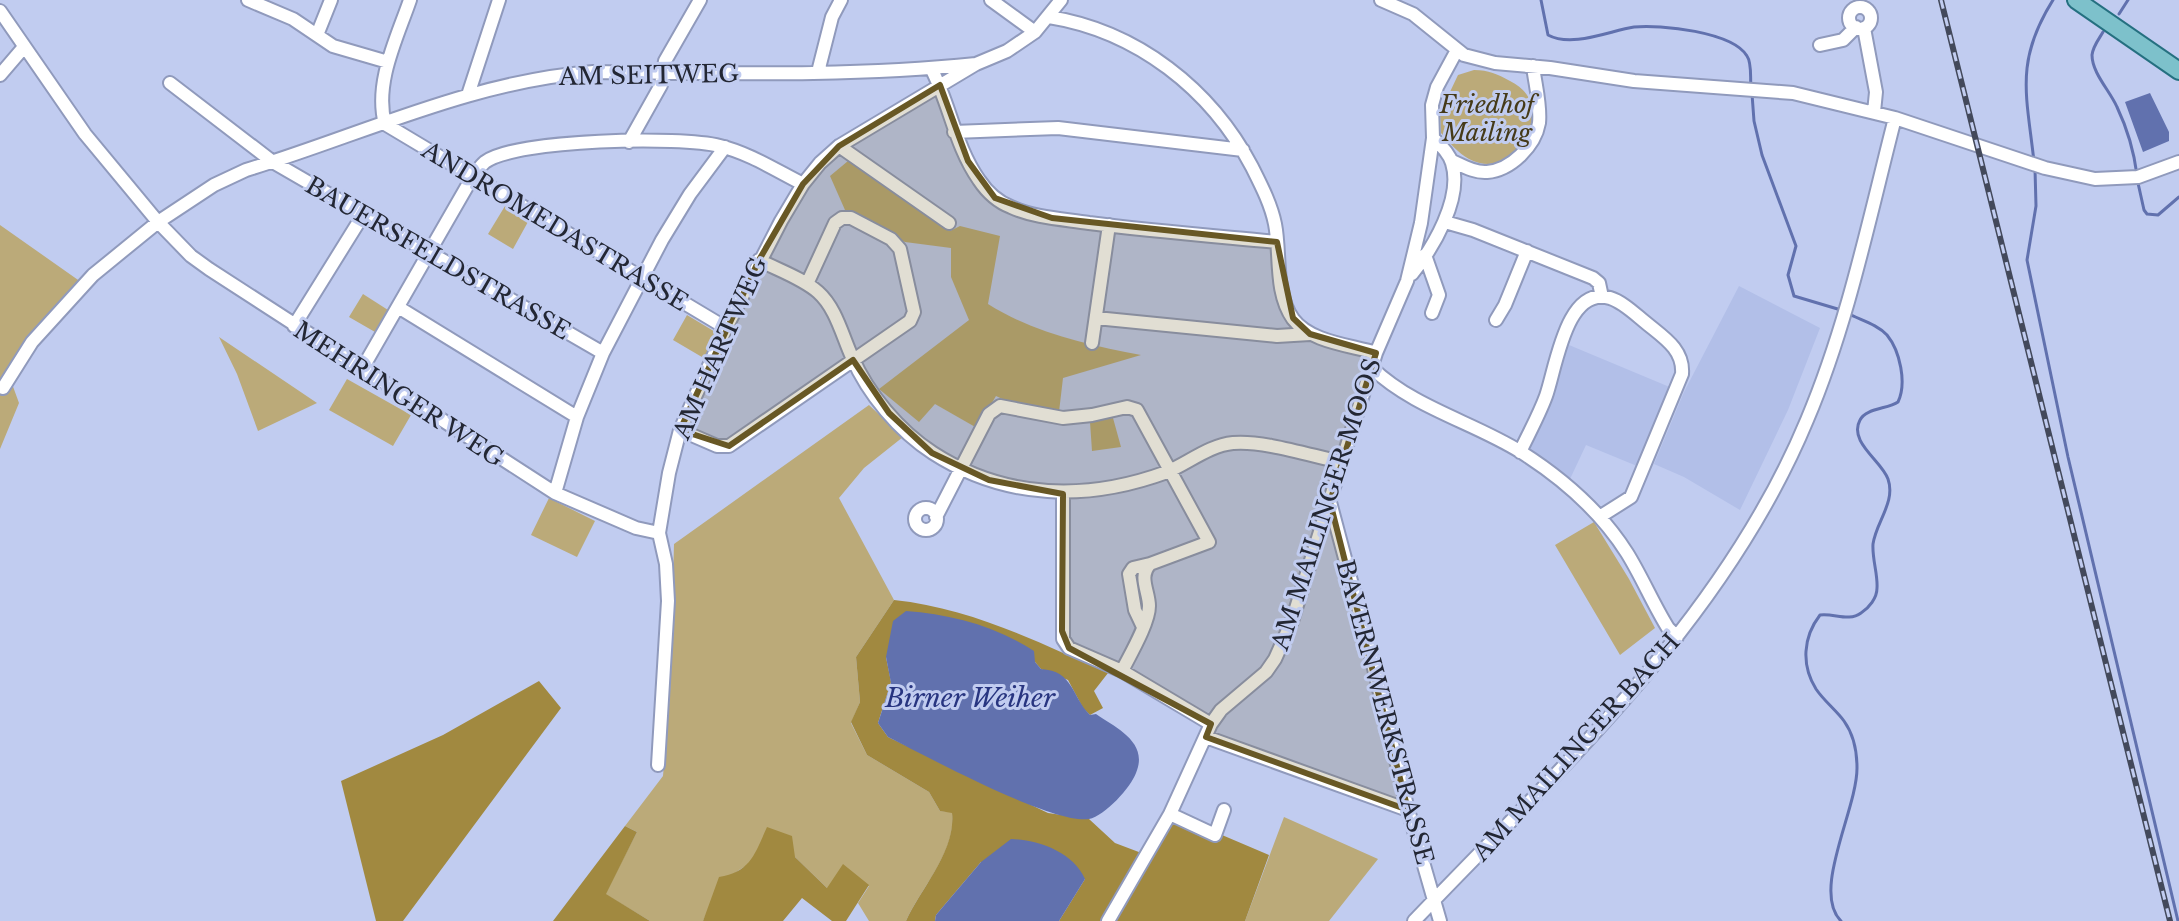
<svg xmlns="http://www.w3.org/2000/svg" width="2179" height="921" viewBox="0 0 2179 921" font-family="'Libre Baskerville',serif">
<style>
.built{fill:#b2bfe8}
.green{fill:#bbaa79}
.forest{fill:#a18940}
.water{fill:#6171ae}
.lines{fill:none;stroke-linecap:round;stroke-linejoin:round}
.stream{stroke:#6171ae;stroke-width:3}
.minor-casing{stroke:#909abc;stroke-width:16}
.major-casing{stroke:#257080;stroke-width:20}
.minor{stroke:#fff;stroke-width:12}
.major{stroke:#7dc1cb;stroke-width:16}
.rail-casing{stroke:#43495b;stroke-width:6}
.rail{stroke:#c1ccf0;stroke-width:3;stroke-dasharray:9;stroke-linecap:butt}
.marked{fill:#685825;fill-opacity:0.2;stroke:#685825;stroke-width:6;stroke-linejoin:round}
.labels{text-anchor:middle;dominant-baseline:central;stroke-width:6;stroke-linejoin:round;paint-order:stroke}
.street-label{font-size:24px;fill:#232734;stroke:#c1ccf0}
.park-label{font-size:24px;font-style:italic;fill:#453a19;stroke:#c1ccf0}
.water-label{font-size:26px;font-style:italic;fill:#283580;stroke:#c1ccf0}
</style>
<rect width="100%" height="100%" fill="#c1ccf0"/>
<!-- built -->
<path class="built" d="M1739,286L1820,328L1788,410L1740,510L1684,477L1654,464L1684,392Z
M1569,345L1672,388L1637,466L1586,445L1570,479L1528,449Z"/>
<!-- green -->
<path class="green" d="M1474,70C1489,70 1497,74 1510,81C1563,107 1516,184 1469,159C1458,153 1449,142 1441,133L1440,113L1458,75Z
M848,161L950,231L960,226L1000,236L988,304C1034,333 1089,345 1141,355L1063,378L1059,412L1015,405L996,396L977,428L935,404L919,422L879,389L969,320L951,277V248L905,242L849,213L845,210L830,176Z
M505,206L529,220L513,249L488,234Z
M0,225L81,282L18,352L11,381L19,403L0,449Z
M363,294L388,310L375,332L349,317Z
M687,315L717,333L718,339L707,360L673,340Z
M219,337L317,403L258,431L237,374Z
M347,379L411,415L393,446L329,410Z
M869,405L903,437L864,468L839,498L894,600L856,657L860,702L851,723L867,755L929,792L940,811L952,812C957,851 921,887 906,921H869L858,903L869,886L827,888L795,857C781,859 765,860 751,864C728,871 712,901 703,921H650L605,894L637,832L625,826L663,776L670,693L674,544Z
M1113,418L1121,447L1092,451L1090,422Z
M549,498L595,521L577,557L531,535Z
M1594,522L1629,579L1655,628L1620,655L1555,545Z
M1284,817L1378,859L1329,921H1245Z"/>
<!-- forest -->
<path class="forest" d="M894,600C971,608 1038,642 1108,673L1094,691L1103,708L1090,715L1083,708L1068,680L1041,669L1035,662L886,657L891,682L878,723L888,737L1048,813L1089,819L1115,843L1152,857L1175,815L1269,855L1245,921H1059L1085,879L981,862L936,915L935,921H906C921,888 956,851 952,813L940,811L929,792L867,755L851,722L860,702L856,657Z
M539,681L561,708L403,921H376L341,781L443,735Z
M625,826L637,832L606,894L650,921H553Z
M767,827L792,836L795,857L827,888L843,864L869,885L846,921H832L802,898L783,921H703L719,877C751,872 755,853 767,827Z"/>
<!-- water -->
<path class="water" d="M2150,93L2169,132V141L2143,152L2125,102Z
M906,611C950,614 996,626 1034,651L1035,662L1041,669C1074,671 1071,696 1090,715L1096,714C1116,728 1149,742 1136,773C1131,787 1105,816 1089,819C1053,825 926,756 888,737L878,723L891,683L886,657L893,621Z
M1011,839C1039,840 1073,852 1085,879L1059,921H935L936,915L981,862Z"/>
<g class="lines">
<!-- stream -->
<path class="stream" d="M1541,0L1548,35C1572,48 1609,31 1634,27C1660,24 1733,32 1747,56C1752,63 1750,77 1751,87
M2119,14L2128,0
M2103,32C2099,39 2093,46 2092,55C2092,73 2110,91 2117,107C2127,128 2134,152 2137,175
M1752,94L1754,121L1762,155L1796,246L1788,275L1794,296L1841,310
M2034,162C2027,96 2014,62 2053,0
M2035,169L2036,206L2027,260L2068,457L2178,921
M2138,183L2144,210L2147,214L2158,215L2179,197
M1841,921C1811,891 1857,810 1857,768C1857,752 1854,735 1844,721C1836,710 1824,701 1816,689C1801,665 1803,637 1820,615C1834,613 1849,622 1861,613C1869,608 1877,598 1877,588C1878,574 1872,559 1873,544C1876,522 1896,502 1888,479C1882,461 1848,442 1860,420C1866,408 1888,409 1898,402C1907,383 1900,351 1887,335C1877,324 1860,320 1847,313"/>
<defs>
<path id="minor" d="M248,0L293,19L333,46L388,62
M410,0C397,38 374,83 385,124L726,328
M991,0L1035,32
M1381,0L1413,14L1464,55L1495,63L1550,68L1634,81L1793,93L1895,118L2045,168L2095,179L2138,177L2179,162
M1849 18a11 11 0 1 1 22 0a11 11 0 1 1-22 0Z
M0,11L85,134L158,222L93,275L32,342L3,388
M1049,17C1137,31 1211,89 1252,167C1261,185 1271,204 1275,224C1281,254 1274,292 1293,319C1310,342 1350,345 1376,353
M1864,28L1876,92L1874,112
M317,35L331,0
M1820,45L1843,40L1856,27
M931,68C950,104 955,146 979,180C987,192 998,202 1011,207C1035,218 1063,219 1089,223C1151,231 1214,236 1277,242
M818,72L832,17L841,0
M0,75L24,47
M170,83L273,162L603,353
M468,95L499,0
M954,132L1058,128L1243,150
M629,142L661,85L665,61L700,0
M839,146L949,223
M1452,161C1463,166 1475,173 1487,172C1511,170 1535,146 1539,123C1541,105 1535,84 1533,66
M1445,222L1473,230L1593,278L1599,283L1602,297
M1425,255L1439,295L1432,313
M759,260C778,270 802,278 818,292C836,308 842,335 852,357C868,394 899,431 933,453C1006,500 1088,501 1167,472C1188,463 1210,445 1233,443C1262,440 1312,456 1341,462
M1412,274C1433,248 1463,198 1452,163C1449,153 1441,145 1433,138
M398,307L577,417
M1096,318L1277,336L1310,334
M1496,320L1505,305L1527,251
M294,326L363,215
M1092,343L1109,225
M1372,368C1414,408 1473,422 1521,452C1562,478 1601,512 1627,553C1642,577 1653,604 1668,628L1677,637
M362,369L473,176C477,172 480,166 485,162C516,139 681,136 720,146C749,153 777,171 803,184
M680,430L717,446H729L910,321L914,312L900,249L891,239L851,218H842L835,223L807,284
M1520,452C1529,433 1539,415 1546,396C1556,368 1566,285 1610,298C1623,302 1635,314 1645,322C1663,337 1684,349 1682,374L1631,497L1601,516
M555,493L577,417L603,353L662,240L690,194L725,147
M1063,494V639L1069,648L1122,671L1211,724
M1330,502L1371,656L1408,810L1440,921
M915 519a11 11 0 1 1 22 0a11 11 0 1 1-22 0Z
M936,517L989,414L1000,406L1063,418L1092,415L1127,407L1137,410L1209,542L1150,564C1138,577 1149,591 1149,606C1149,623 1130,655 1122,671
M659,533L636,528L555,493L209,269L191,256L158,222L214,185L246,170C361,135 472,81 593,72C720,73 849,77 976,64
M1143,627L1135,610L1129,574L1133,568L1150,564
M1206,737L1408,810
M658,765L668,601L666,564L659,533L669,473L680,430L726,328L781,221L803,184L820,163L839,146L976,64L1007,51L1035,32L1061,0
M1170,814L1215,835L1224,810
M1108,921L1170,814L1211,724L1221,710L1266,672L1275,659L1292,621L1376,353L1407,281L1421,223L1433,138L1432,105L1437,87L1457,50
M1414,921C1561,767 1724,620 1807,420C1848,323 1869,219 1895,118"/>
<path id="major" d="M2076,0L2179,71"/>
</defs>
<!-- minor casing -->
<use href="#minor" class="minor-casing"/>
<!-- major casing -->
<use href="#major" class="major-casing"/>
<!-- minor -->
<use href="#minor" class="minor"/>
<!-- major -->
<use href="#major" class="major"/>
<defs>
<path id="rail" d="M1941,0L2170,921"/>
</defs>
<!-- rail casing -->
<use href="#rail" class="rail-casing"/>
<!-- rail -->
<use href="#rail" class="rail"/>
</g>
<!-- marked area -->
<path class="marked" d="M940,85L968,161L995,198L1052,218L1277,242L1293,318L1310,334L1376,353L1330,502L1408,810L1206,737L1211,724L1069,648L1062,631L1063,494L989,480L932,453L889,413L853,360L729,446L680,430L759,260L803,184L839,146Z"/>
<g class="labels">
<!-- street labels -->
<g class="street-label">
<text transform="translate(649 75) rotate(-1)">AM SEITWEG</text>
<text transform="translate(555 226) rotate(31)">ANDROMEDASTRASSE</text>
<text transform="translate(438 258) rotate(30)">BAUERSFELDSTRASSE</text>
<text transform="translate(720 348) rotate(-66)">AM HARTWEG</text>
<text transform="translate(399 394) rotate(33)">MEHRINGER WEG</text>
<text transform="translate(1326 504) rotate(-72)">AM MAILINGER MOOS</text>
<text transform="translate(1385 712) rotate(75)">BAYERNWERKSTRASSE</text>
<text transform="translate(1576 747) rotate(-48)">AM MAILINGER BACH</text>
</g>
<!-- park labels -->
<g class="park-label">
<text x="1487" y="104">Friedhof<tspan x="1487" dy="28">Mailing</tspan></text>
</g>
<!-- water labels -->
<g class="water-label">
<text x="970" y="698">Birner Weiher</text>
</g>
</g>
</svg>
